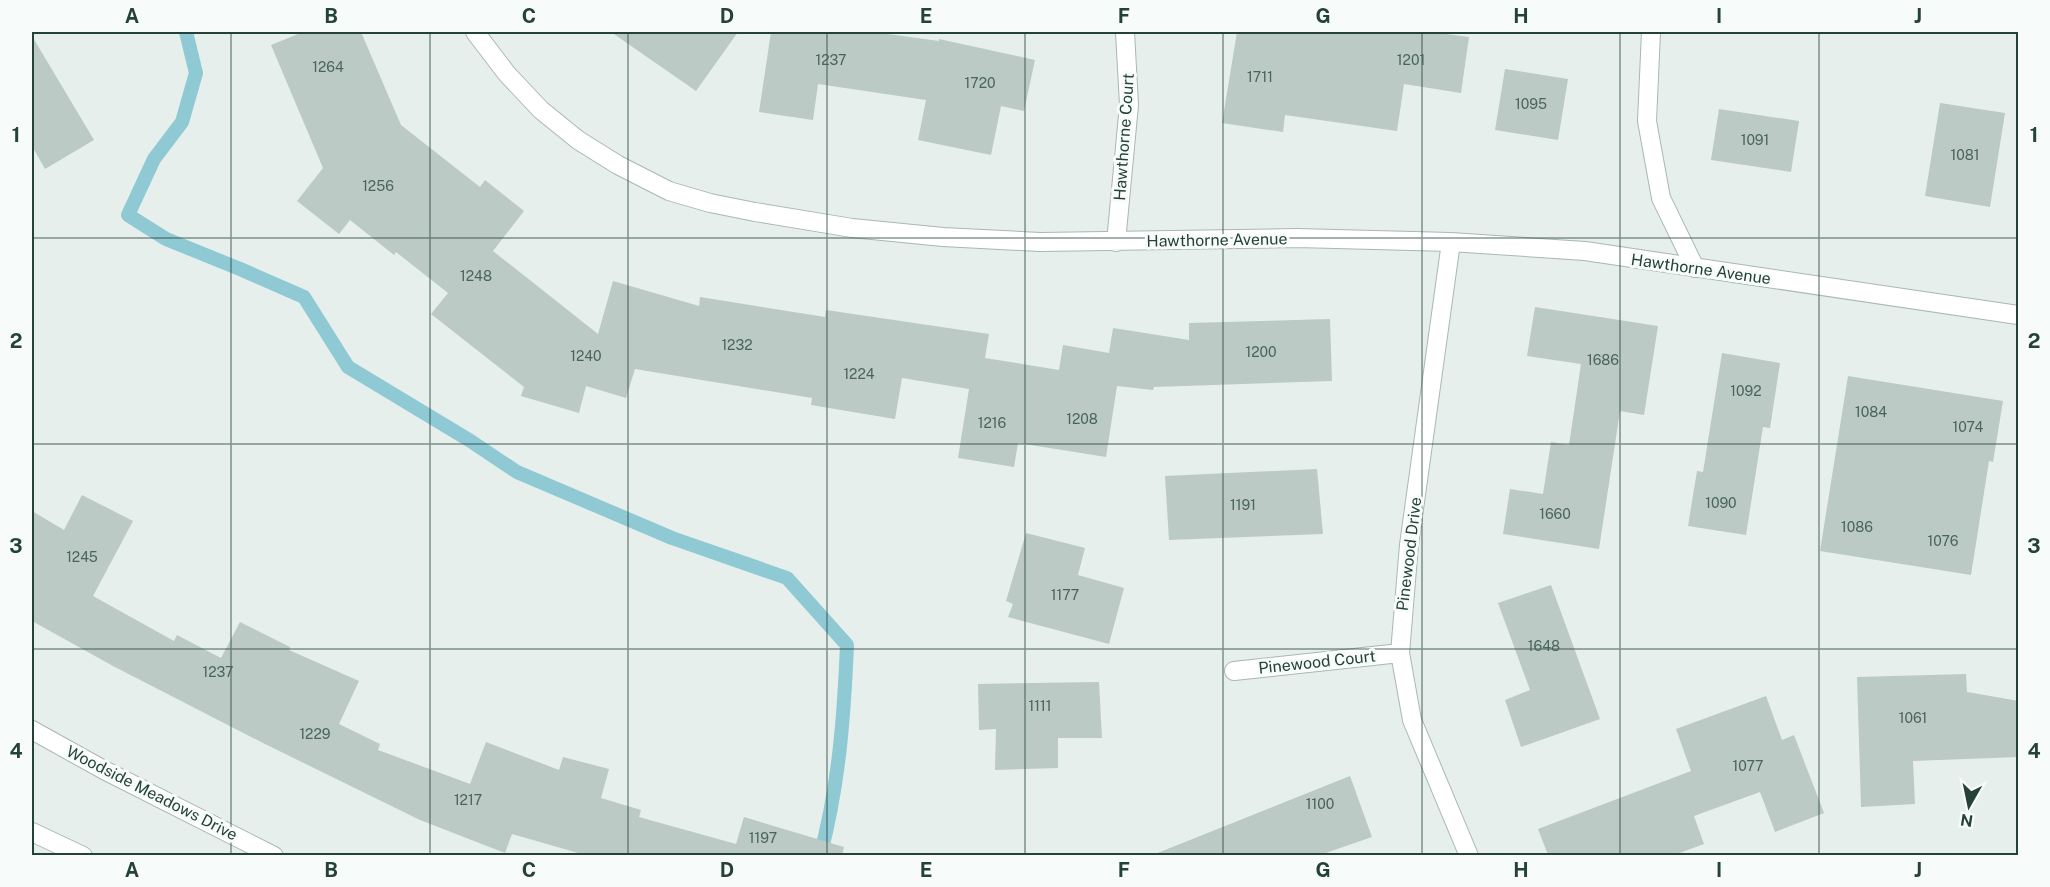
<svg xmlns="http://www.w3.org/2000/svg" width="2050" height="887" viewBox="0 0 2050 887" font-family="'Public Sans',sans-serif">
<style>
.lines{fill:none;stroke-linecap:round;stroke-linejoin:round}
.stream{stroke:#8ec9d4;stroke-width:14}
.building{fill:#bbcac4}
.minor-casing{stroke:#a8b8b2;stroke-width:20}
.minor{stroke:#fff;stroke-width:18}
.grid{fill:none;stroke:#24423a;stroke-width:1.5;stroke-opacity:0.55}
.labels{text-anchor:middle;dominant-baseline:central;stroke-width:6;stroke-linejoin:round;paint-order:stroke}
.number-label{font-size:14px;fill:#4a645c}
.street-label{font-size:16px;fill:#24423a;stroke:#f7fbf9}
.neatline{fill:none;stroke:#24423a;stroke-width:2}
.grid-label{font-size:20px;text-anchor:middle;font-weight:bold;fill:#24423a}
</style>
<rect width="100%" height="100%" fill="#e6efeb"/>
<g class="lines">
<!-- stream -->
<path class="stream" d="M186,32L196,73L182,122L154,159L128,215L166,239L240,269L304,297L348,367L469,440L517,472L672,538L787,578L847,645C844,716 839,786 820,856"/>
</g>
<!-- building -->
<path class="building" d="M303,32H361L401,125L480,187L485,180L524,211L493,251L598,334L613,281L699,306L700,297L825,317L826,310L989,334L985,358L1059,370L1063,345L1109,353L1113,328L1189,340V323L1330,319L1332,381L1154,387L1153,390L1117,386L1106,457L1018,443L1014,467L958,458L969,389L902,378L895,419L811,405L812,398L635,369L626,398L586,386L579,413L521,396L524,387L431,314L448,293L396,252L394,255L350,220L339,234L297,201L323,168L271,45Z
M611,32H738L696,91Z
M771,32H873L939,41V39L1035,60L1024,111L1001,106L991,155L918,140L926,100L818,84L813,120L759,112Z
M1237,32H1431L1469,37L1461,93L1404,84L1397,131L1285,115L1283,132L1222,123Z
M32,36L94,140L45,169L32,146Z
M1505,69L1568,79L1558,140L1495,130Z
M1940,103L2005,113L1990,207L1925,196Z
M1719,109L1799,121L1791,172L1711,160Z
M1535,307L1658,326L1644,415L1620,411L1599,549L1503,534L1510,489L1543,494L1551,442L1569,445L1581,364L1527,356Z
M1722,353L1780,363L1770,428L1763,427L1746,535L1688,526L1697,471L1703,472Z
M1848,376L2003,401L1993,462L1989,461L1971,575L1820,551Z
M1317,469L1323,534L1169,540L1165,476Z
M82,495L133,521L93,596L174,641L177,635L221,658L240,622L290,647L289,650L359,681L339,724L380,744L378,750L470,784L486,742L559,770L563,757L609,769L601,798L641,810L639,817L736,844L744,817L844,847L842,855H585L512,834L505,853L420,820L265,744L113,666L32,621V511L64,530Z
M1026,533L1085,548L1078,575L1124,588L1109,644L1008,617L1013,604L1006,601Z
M1551,585L1600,719L1521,747L1505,700L1530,690L1498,603Z
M1966,674L1967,692L2019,701V757L1913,761L1915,804L1861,807L1857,677Z
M1099,682L1102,738H1058V768L995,770L996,729L979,730L978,684Z
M1766,696L1782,740L1794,735L1824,813L1775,832L1760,792L1694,816L1704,844L1674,855H1548L1538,829L1691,771L1676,729Z
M1350,776L1372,837L1320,855H1155V854Z"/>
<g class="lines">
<defs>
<path id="minor" d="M475,32L507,74L541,110L578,140L618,165L669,191L710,203L755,212L852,228L943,237L1040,242L1297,238L1451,242L1585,251L2018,315
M1651,32L1647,121L1661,198L1695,268
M1116,242L1129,105L1125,32
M1451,242L1409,545L1400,653L1412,720L1469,856
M1234,671L1400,653
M32,730L104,770L274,856
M32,832L83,856"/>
</defs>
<!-- minor casing -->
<use href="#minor" class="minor-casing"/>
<!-- minor -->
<use href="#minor" class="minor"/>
</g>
<!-- grid -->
<path class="grid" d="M231,32V856M430,32V856M628,32V856M827,32V856M1025,32V856M1223,32V856M1422,32V856M1620,32V856M1819,32V856M32,238H2018M32,444H2018M32,649H2018"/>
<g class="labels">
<!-- number labels -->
<g class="number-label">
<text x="831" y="60">1237</text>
<text x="1411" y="60">1201</text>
<text x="328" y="67">1264</text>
<text x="1260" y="77">1711</text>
<text x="980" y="83">1720</text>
<text x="1531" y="104">1095</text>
<text x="1755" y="140">1091</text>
<text x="1965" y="155">1081</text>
<text x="378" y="186">1256</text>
<text x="476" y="276">1248</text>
<text x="737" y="345">1232</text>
<text x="1261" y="352">1200</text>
<text x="586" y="356">1240</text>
<text x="1603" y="360">1686</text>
<text x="859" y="374">1224</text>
<text x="1746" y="391">1092</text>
<text x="1871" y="412">1084</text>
<text x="1082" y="419">1208</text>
<text x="992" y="423">1216</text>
<text x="1968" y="427">1074</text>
<text x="1721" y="503">1090</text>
<text x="1243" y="505">1191</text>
<text x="1555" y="514">1660</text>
<text x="1857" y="527">1086</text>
<text x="1943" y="541">1076</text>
<text x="82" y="557">1245</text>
<text x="1065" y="595">1177</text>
<text x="1544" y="646">1648</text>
<text x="218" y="672">1237</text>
<text x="1040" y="706">1111</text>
<text x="1913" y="718">1061</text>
<text x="315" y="734">1229</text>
<text x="1748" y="766">1077</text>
<text x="468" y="800">1217</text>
<text x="1320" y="804">1100</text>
<text x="763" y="838">1197</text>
</g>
<!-- street labels -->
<g class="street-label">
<text transform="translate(1124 137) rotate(-86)">Hawthorne Court</text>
<text transform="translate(1217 240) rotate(-1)">Hawthorne Avenue</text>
<text transform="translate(1701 269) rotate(8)">Hawthorne Avenue</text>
<text transform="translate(1409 554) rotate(-83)">Pinewood Drive</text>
<text transform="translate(1317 662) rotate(-6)">Pinewood Court</text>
<text transform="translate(152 793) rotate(27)">Woodside Meadows Drive</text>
</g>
</g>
<!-- border -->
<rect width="2050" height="887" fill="none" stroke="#f7fbf9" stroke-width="66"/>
<!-- north arrow -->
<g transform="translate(1969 806) rotate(189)" stroke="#f7fbf9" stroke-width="4.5" paint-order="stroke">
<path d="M0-4.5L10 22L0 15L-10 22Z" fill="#24423a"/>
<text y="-9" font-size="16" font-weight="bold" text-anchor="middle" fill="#24423a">N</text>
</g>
<rect x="33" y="33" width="1984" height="821" class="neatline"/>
<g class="grid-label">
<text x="132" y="23">A</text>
<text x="331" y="23">B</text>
<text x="529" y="23">C</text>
<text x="727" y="23">D</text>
<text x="926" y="23">E</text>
<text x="1124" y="23">F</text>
<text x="1323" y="23">G</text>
<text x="1521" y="23">H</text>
<text x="1719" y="23">I</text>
<text x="1918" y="23">J</text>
<text x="16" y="142">1</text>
<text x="2034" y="142">1</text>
<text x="16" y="348">2</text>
<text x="2034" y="348">2</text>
<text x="16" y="553">3</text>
<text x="2034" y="553">3</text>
<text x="16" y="758">4</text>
<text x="2034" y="758">4</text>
<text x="132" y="877">A</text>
<text x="331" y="877">B</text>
<text x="529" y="877">C</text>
<text x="727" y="877">D</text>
<text x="926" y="877">E</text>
<text x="1124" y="877">F</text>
<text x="1323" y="877">G</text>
<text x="1521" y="877">H</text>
<text x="1719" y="877">I</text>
<text x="1918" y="877">J</text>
</g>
</svg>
